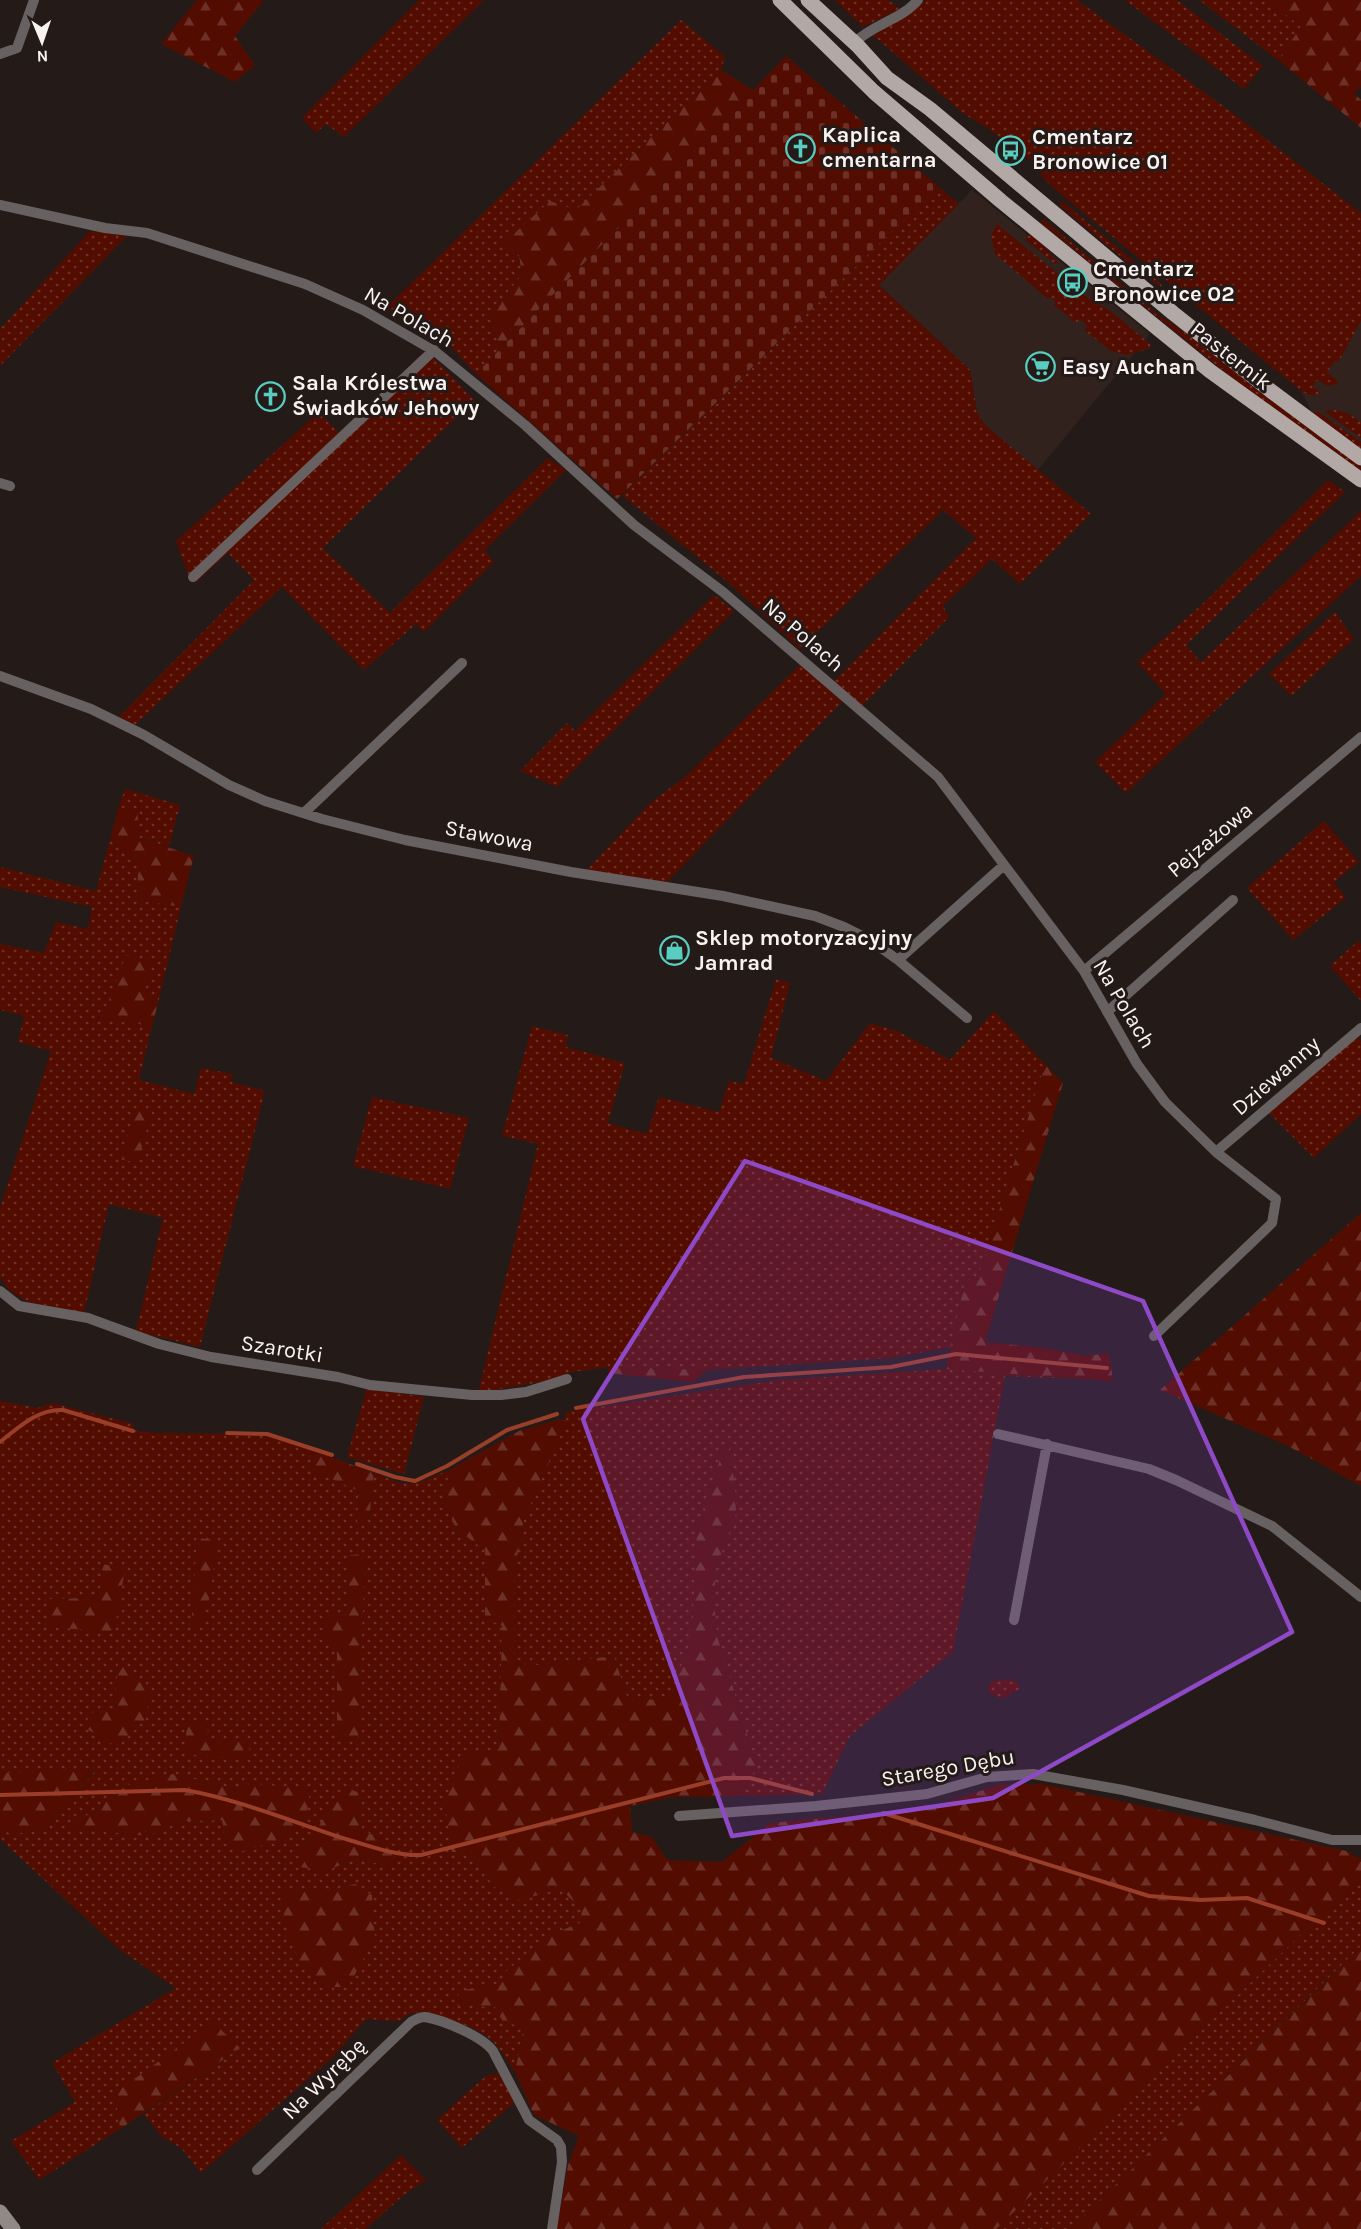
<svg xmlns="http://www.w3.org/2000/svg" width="1361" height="2229" viewBox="0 0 1361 2229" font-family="Karla,sans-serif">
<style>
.built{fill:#32221e}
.grass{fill:url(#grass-dots);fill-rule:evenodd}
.forest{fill:url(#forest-firs)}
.cemetery{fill:url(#cemetery-stones)}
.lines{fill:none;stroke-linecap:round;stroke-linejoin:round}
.stream{stroke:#993e28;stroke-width:4}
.street{stroke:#676261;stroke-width:10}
.secondary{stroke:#918987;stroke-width:15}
.primary{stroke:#b2a8a5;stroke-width:15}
.marked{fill:#8e4ac6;fill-opacity:0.2;stroke:#8e4ac6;stroke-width:4.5;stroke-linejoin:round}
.labels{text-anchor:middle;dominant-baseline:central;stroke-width:6;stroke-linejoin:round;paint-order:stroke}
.poi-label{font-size:22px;font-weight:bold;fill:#f8f2f0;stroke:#241b19;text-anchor:start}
.street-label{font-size:22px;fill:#f8f2f0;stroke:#241b19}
</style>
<defs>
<pattern id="grass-dots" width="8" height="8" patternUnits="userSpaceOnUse" patternTransform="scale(1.5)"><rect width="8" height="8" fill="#530c00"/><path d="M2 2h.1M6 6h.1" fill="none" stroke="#6c3026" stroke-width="1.8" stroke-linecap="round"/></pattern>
<pattern id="forest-firs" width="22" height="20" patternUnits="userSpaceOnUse" patternTransform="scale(1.5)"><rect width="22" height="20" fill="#530c00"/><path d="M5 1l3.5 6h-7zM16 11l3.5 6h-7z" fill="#6c3026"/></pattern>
<pattern id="cemetery-stones" width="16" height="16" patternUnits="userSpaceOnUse" patternTransform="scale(1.5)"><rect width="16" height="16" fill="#530c00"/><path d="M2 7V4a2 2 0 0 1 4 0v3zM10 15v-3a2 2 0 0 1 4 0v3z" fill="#6c3026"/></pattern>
</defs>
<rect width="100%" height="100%" fill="#241b19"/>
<!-- built -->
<path class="built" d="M972,190L1150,334L1038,470L985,425L977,412L970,370L879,285Z
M1361,298V449L1312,412L1300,389Z"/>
<!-- grass -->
<path class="grass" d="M419,0H484L344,137L326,124L316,133L302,118Z
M835,0H888L900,9L863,27Z
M926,0H1077L1230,111L1361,213V321L1340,359L1338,362L1335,361L1327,372L1338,381L1337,384L1328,386L1317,380L1313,387L1322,394L1310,395L1299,390V389L1064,197L1045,180L1029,159L989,129L964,114L873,35L910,14Z
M1125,0H1177L1263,66L1244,89Z
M1199,0H1268L1302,27L1278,60Z
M681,20L725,57L721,70L576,210L505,244L519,255L522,275L490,313L500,349L476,374L444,339L386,308Z
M938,186L959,204L879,285L970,370L977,412L985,425L1091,514L1020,584L992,559L943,606L949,617L861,707L834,681L976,538L943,510L800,649L730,584L622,495Z
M1062,201L1160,283L1163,288L1143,275L1059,205Z
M1043,219L1155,312L1194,339L1257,390L1361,467V471L1245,388L1041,223Z
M997,224L1084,295L1113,313L1150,344L1151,348L1127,355L1111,351L1084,330L1088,326L1080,319L1076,323L1054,305L1056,302L1050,297L1048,299L995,254L991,235Z
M90,231L127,236L0,366V329Z
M1030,234L1039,241L1059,264L1054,263L1027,241L1026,238Z
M426,350L474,400L323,548L390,613L548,458L566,470L485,550L494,562L424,632L416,624L364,670L282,587L135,725L119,717L254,580L228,553L195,583C185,573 182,555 176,541L319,412L340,434Z
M1336,410L1349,414L1361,422V438L1324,411Z
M1312,412H1318L1361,442V449Z
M1328,480L1345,492L1186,645L1201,662L1361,511V576L1126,793L1095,762L1166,694L1137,662L1208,599Z
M714,595L734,611L557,787L520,771L567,723L575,731Z
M1335,612L1354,639L1291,696L1269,674Z
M801,664L842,702L667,882L586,871L649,804L685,777Z
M125,789L180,805L169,847L137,837L118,809Z
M1324,821L1359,862L1334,882L1346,898L1293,940L1247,888Z
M110,840L137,863L139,900L181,907L158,1003L143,996L102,1019L152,1026L139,1080L194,1094L201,1068L233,1074L231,1082L265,1091L200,1347L136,1331L163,1218L109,1204L84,1313L28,1302L9,1290L0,1277V1208L51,1051L18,1042L24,1016L0,1010V944L44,953L56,922L88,929L92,907L0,887V867L96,891Z
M1358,941L1361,944V1001L1330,966Z
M776,979L790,983L771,1058L826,1081L870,1023L899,1032L950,1060L994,1011L1045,1064L978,1278L965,1281L951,1347L890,1358L707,1370L609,1367L572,1372L546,1381L478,1393L538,1144L502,1136L532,1026L568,1035L566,1047L625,1063L608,1123L647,1134L659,1097L719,1112L729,1081L744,1084Z
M1357,1036L1361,1041V1114L1314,1158L1269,1113Z
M372,1097L469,1118L450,1189L353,1166Z
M946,1369L1077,1379L1005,1376L953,1652L850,1736L822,1794L738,1796L757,1767L717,1636L714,1601L716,1568L736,1513L735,1488L728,1437L697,1528L692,1637L669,1699L628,1700L614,1656L539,1665L514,1664V1573L524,1519L566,1421L565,1412L779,1380Z
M367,1388L424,1397L404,1474L347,1457Z
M0,1401L38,1408L52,1403L134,1424L132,1430L153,1433L265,1434L313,1450L311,1470L359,1491L357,1522L369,1520L374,1473C411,1489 414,1485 449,1470L445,1503L456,1529L485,1550V1617L502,1626L499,1749L452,1852H472L493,1886L519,1899L561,1889L582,1910L580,1923L552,1934L503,1983L458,2005L495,2007L524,2027L515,2072C507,2060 500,2047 489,2038C479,2029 434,2011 420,2012C412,2013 405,2015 399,2021L366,2019L333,2057L201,2173L181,2148L162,2137L144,2114L240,2048L115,2093L120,2129L39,2180L11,2141L75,2102L52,2063L176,1988L121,1951L0,1839V1835L43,1831L95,1771L0,1773ZM364,1554L365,1555L357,1740L337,1737V1654L347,1611L350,1556ZM100,1598L48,1626L49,1599ZM118,1664L117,1747L88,1713L115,1711ZM173,1774L240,1790L295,1828L283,1839L226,1843L222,1820L182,1821L148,1836L71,1828ZM358,1792L362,1829L391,1867L357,1858L326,1871L299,1846L312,1839ZM355,1884L284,1919L283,1892L327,1891Z
M1009,1679C1015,1680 1019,1682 1020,1689L1002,1699L989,1693L988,1688L992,1681Z
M1361,1876V1946L1070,2229H996Z
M497,2073L501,2077L515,2102L462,2148L437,2120L486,2076Z
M401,2155L426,2180L405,2194L366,2229H321Z"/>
<!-- forest -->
<path class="forest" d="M197,0H264L235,36L255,65L235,82L161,44Z
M1268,0H1361V87L1354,93L1361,100V128L1278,60L1301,27Z
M721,70L753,90L500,349L490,313L522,275L519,255L504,243L550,201L576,210Z
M118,809L138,812L137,837L194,856L181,907L139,900L137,863L110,840Z
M126,955L152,962L144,996L158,1003L152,1026L102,1019Z
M1045,1064L1063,1083L985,1342L1044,1348L1086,1356L1109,1353L1113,1381L946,1369L965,1281L978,1278Z
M136,1108L152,1112L137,1163L120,1159Z
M1361,1213V1486L1288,1446L1160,1390Z
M609,1367L707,1370L693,1382L607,1373Z
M560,1419L567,1421L524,1519L514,1573V1664L539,1665L614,1656L628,1700L669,1699L692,1637L697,1528L728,1436L735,1488L736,1513L716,1568L714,1601L717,1636L757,1767L738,1796L672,1797L630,1806L632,1832L652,1837L667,1860L722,1862L770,1823L925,1809L999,1785L1043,1784L1346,1851L1361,1859V1876L996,2229H557L568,2165L579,2136L534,2115L515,2072L524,2027L503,2022L495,2007L457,2005L459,1991L502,1983L504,1973L552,1934L580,1923L582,1910L561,1889L519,1900L493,1886L472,1852H452L445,1804L463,1754L499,1749L502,1626L485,1617V1550L456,1529L445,1503L449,1470L519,1431Z
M313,1450L374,1473L369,1520L357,1523L359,1491L311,1470Z
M197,1538L217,1540L210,1596L198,1632L191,1630Z
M365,1554L358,1740L337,1737V1654L323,1639L324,1618L347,1611L350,1555Z
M103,1564L125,1569L114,1632L48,1627L49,1599L99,1598Z
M118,1663L151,1692L145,1720L117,1747L87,1729L88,1713L115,1711Z
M187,1720L207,1724L209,1742H249L250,1760L185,1754Z
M95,1770L43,1831L0,1835V1773Z
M173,1774L240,1790L250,1783L310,1790L305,1827L295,1828L283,1839L236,1853L226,1843L222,1820L182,1821L148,1836L70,1828L127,1785Z
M345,1788L358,1792L362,1829L397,1848L391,1867L357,1858L326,1871L300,1867L299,1846L312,1839L327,1811Z
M355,1884L372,1895L375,1938L348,1987H325L300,1964L284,1919L283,1892L327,1891Z
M1361,1946V2229H1070L1331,1976Z
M213,2022L240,2048L120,2129L115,2093Z"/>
<!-- cemetery -->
<path class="cemetery" d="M786,56L938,186L617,499L476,374Z"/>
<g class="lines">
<!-- stream -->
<path class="stream" d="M576,1408L744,1377L891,1367L956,1354L1107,1368
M227,1433L267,1434L332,1455
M0,1442C19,1427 37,1409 63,1410L133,1431
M357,1464L395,1477L415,1481L447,1466L507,1430L557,1414
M0,1795L185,1790C241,1800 295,1823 349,1840C373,1847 396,1856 421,1855L724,1778H750L812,1794
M883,1813L1149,1896L1200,1900L1247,1898L1324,1923"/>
<!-- street -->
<path class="street" d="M854,43C873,24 901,20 918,0
M0,54L17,48L34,0
M0,205L105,228L147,233L305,284L363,310L436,352L525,425L634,525L723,592L938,777L1084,971L1137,1064L1165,1102L1216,1152L1276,1199L1272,1223L1154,1336
M0,483L10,486
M193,577L434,350
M0,676L91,709L144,735L229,785L265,801L322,819L405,840L571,872L723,896L815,916L844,927L870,940L898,960L967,1018
M304,813L462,663
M898,960L1004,865
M1084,971L1361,737
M1107,1012L1233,900
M1216,1152L1361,1028
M0,1291L19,1306L88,1318L159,1344L211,1357L338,1377L370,1385L472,1395H501L526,1392L567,1379
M998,1434L1149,1469L1176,1480L1272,1526L1361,1597
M1014,1620L1047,1444
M679,1816L816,1806L927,1794L987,1777L1033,1774L1123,1790L1255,1820L1332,1840H1361
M257,2170L411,2022C416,2019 419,2017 425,2017C443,2020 482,2036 493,2051L529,2120L557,2140L561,2147L562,2162L552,2229"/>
<!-- secondary -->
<path class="secondary" d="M0,2212L13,2229"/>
<!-- primary -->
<path class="primary" d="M780,0L874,92L1001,201L1210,371L1361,480
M808,0L858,46L887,78L930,109L1173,313L1271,391L1361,458"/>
</g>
<!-- marked area -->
<path class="marked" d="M745,1161L1143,1301L1292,1632L993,1798L732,1836L583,1419Z"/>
<!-- icons -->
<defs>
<symbol id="church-ring" viewBox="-11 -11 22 22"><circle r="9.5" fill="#241b19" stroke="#58cec1" stroke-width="1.5"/><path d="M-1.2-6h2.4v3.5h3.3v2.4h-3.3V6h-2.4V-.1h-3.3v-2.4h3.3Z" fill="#58cec1"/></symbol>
<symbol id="bus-ring" viewBox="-11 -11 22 22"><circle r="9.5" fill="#241b19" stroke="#58cec1" stroke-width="1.5"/><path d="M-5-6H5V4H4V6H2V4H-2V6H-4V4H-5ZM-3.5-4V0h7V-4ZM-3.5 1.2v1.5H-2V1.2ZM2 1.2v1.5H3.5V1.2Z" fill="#58cec1"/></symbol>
<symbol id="supermarket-ring" viewBox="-11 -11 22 22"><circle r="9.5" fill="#241b19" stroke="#58cec1" stroke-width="1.5"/><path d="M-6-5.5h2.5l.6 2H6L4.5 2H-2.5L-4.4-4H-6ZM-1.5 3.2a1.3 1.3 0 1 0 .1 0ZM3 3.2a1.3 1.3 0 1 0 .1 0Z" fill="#58cec1"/></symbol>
<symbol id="shop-ring" viewBox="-11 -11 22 22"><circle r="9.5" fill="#241b19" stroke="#58cec1" stroke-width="1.5"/><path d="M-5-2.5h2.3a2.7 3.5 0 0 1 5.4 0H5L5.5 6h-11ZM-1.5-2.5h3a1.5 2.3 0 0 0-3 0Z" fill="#58cec1"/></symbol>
</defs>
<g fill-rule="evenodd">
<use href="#church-ring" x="784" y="132" width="33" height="33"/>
<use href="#bus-ring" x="994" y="134" width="33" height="33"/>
<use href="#bus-ring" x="1056" y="266" width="33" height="33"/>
<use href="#supermarket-ring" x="1024" y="350" width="33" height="33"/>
<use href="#church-ring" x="254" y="380" width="33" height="33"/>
<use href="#shop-ring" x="658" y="934" width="33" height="33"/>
</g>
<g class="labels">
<!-- poi labels -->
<g class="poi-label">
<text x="822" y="135">Kaplica<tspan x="822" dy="25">cmentarna</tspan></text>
<text x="1032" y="137">Cmentarz<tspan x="1032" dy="25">Bronowice 01</tspan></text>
<text x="1093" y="269">Cmentarz<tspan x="1093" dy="25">Bronowice 02</tspan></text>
<text x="1062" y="367">Easy Auchan</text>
<text x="292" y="383">Sala Królestwa<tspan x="292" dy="25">Świadków Jehowy</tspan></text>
<text x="695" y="938">Sklep motoryzacyjny<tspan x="695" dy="25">Jamrad</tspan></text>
</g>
<!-- street labels -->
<g class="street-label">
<text transform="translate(409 317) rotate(30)">Na Polach</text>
<text transform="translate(1231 356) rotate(38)">Pasternik</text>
<text transform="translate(803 635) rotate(41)">Na Polach</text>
<text transform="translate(489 836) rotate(11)">Stawowa</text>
<text transform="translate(1210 840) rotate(-40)">Pejzażowa</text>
<text transform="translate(1124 1004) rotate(59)">Na Polach</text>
<text transform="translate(1276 1076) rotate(-41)">Dziewanny</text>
<text transform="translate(282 1349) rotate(9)">Szarotki</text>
<text transform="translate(948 1768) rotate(-10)">Starego Dębu</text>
<text transform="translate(324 2079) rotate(-44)">Na Wyrębę</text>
</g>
</g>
<!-- north arrow -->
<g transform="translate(42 42) rotate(178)" stroke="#241b19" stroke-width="4.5" paint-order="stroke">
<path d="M0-4.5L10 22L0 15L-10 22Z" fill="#f8f2f0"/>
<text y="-9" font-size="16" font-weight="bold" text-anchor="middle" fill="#f8f2f0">N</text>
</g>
</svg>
